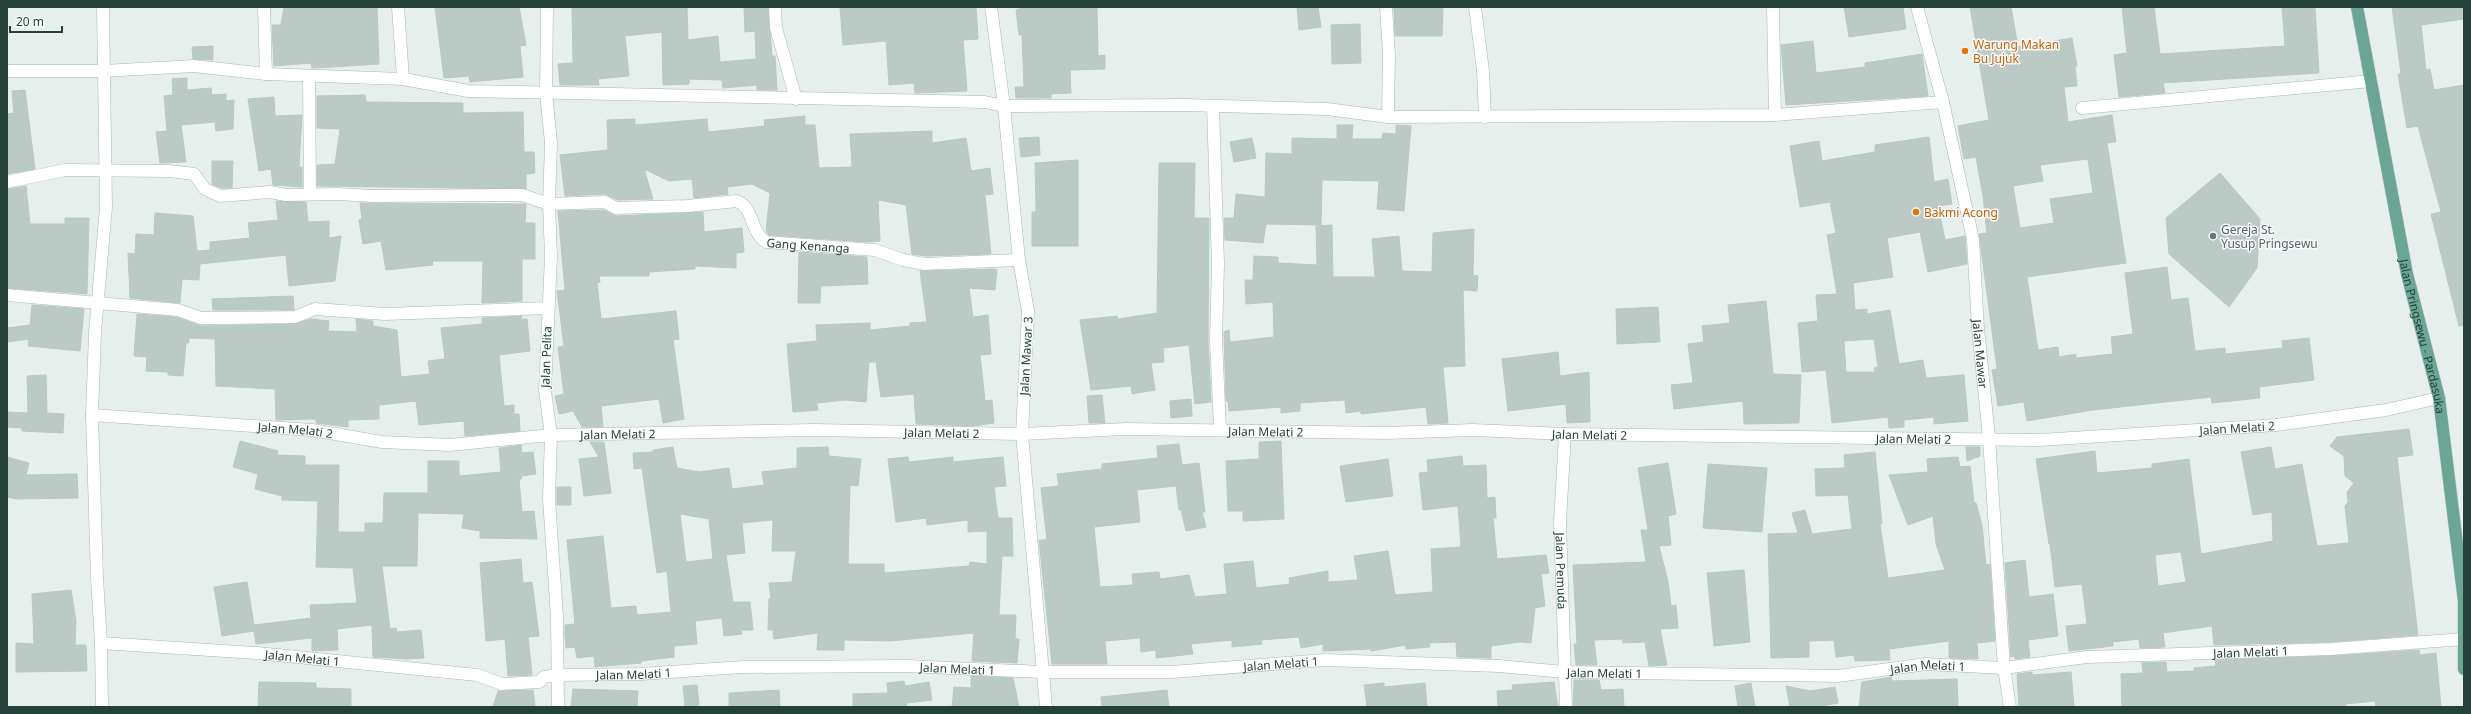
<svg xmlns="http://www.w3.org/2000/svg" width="2471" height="714" viewBox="0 0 2471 714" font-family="'Noto Sans',sans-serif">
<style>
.building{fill:#bbcac4;stroke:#b8c9c2;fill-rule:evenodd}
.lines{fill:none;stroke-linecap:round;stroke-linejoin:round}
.minor-casing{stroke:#a8b8b2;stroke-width:13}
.tertiary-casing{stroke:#a8b8b2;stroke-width:13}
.primary-casing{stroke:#c2cac8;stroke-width:13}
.minor{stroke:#fff;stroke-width:12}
.tertiary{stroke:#fff;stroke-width:12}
.primary{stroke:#6aa596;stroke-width:12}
.food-dot{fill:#e8710a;stroke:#f7fbf9;stroke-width:1.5}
.worship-dot{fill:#6b7280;stroke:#f7fbf9;stroke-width:1.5}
.labels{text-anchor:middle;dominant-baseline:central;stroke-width:3;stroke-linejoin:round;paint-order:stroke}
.food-label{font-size:12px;fill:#c56008;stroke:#f7fbf9;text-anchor:start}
.worship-label{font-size:12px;fill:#5b616d;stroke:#f7fbf9;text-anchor:start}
.street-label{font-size:12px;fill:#24423a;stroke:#f7fbf9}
</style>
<rect width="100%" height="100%" fill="#e6efeb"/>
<!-- building -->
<path class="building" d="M284,7H377L379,64L315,68H312L311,63L274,66L272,25H281Z
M435,7H519L526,45L520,46L523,77L470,82L469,76L444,78Z
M572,7H687L688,40L718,36L720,62L756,59L755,31L745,32L744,7H768L772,56H775L777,90H757V85L723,88L722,80L689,79V84L663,85L662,32L625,36L629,76L598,79L599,85H560L558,64L573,63Z
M840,7H976L978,39L963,40L967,91L915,93L914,83L889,85L886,41L843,45Z
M1026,7L1097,8L1098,56L1105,55V69L1070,70L1071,93L1051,94V98H1016L1015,87H1024L1022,35H1019L1016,10Z
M1297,7H1318L1321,27L1299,30Z
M1394,7H1443L1442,36H1395Z
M1844,7H1903L1906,29L1849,37Z
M1970,7H2011L2018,47L2072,38L2077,66H2075L2077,86L2064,87L2068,122L2112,115L2116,142L2107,143L2126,263L2027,277L2038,350L2058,347L2059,357L2076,354V358L2113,354L2111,337L2133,334L2125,273L2167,267L2171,300L2188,298L2195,351L2225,348V354L2283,348L2282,341L2309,338L2314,380L2259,387L2260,398L2212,403L2211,397L2093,410L2027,421L2024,402L1998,406L1992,370L1997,369L1979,234L1987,233L1983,196L1976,157L1964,159L1958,126L1989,120ZM2088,159L2093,193L2050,199L2054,223L2020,228L2013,186L2043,181L2040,165Z
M2122,7H2154L2160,54L2285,46L2282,7H2315L2319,73L2163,83L2165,93L2119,97L2114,55L2127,53Z
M2392,7H2464V19L2421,25L2426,70L2430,69L2434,90L2464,85V325L2459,326L2431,214L2441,212L2418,126L2407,128L2398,74H2401Z
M1360,24L1361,63L1332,64L1331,25Z
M1813,41L1816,73L1865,67V63L1922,54L1928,96L1786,105L1781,45Z
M213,46V60L193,59L192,47Z
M187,78V90L211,88L212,95L226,94V101L234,100L233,129L216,131L215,122L181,125L186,162L160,163L156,132L167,131L164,96L173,95L172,79Z
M25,90L35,169L7,174V114L14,113L12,91Z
M365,95L366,102L463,103V113L523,112L524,152H534L535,173L526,174V189L317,186V165L335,164L340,129L317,128V96Z
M274,97L275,116L302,115L299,167H302V187L273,185L271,169L259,171L248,99Z
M805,116V125H815L819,168L852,167L850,134L932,131V143L966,138L971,171L990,168L993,194L985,195L991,254L926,256L912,254L906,205L878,200L880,241L867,242L769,235L766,231L770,193L752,184L727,187L728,194L694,198L692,179L669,181L644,169L653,199L618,200L605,194L565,196L560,155L608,150L607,120L635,119V125L707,119L708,132L765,126L764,120Z
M1337,125H1353L1352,139H1382L1383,133L1396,134V125L1411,126L1404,211L1377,209L1379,181L1322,180L1321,225L1266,224L1263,243L1225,240L1224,218H1234L1236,194L1265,197L1266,153L1292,154V138L1337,139Z
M1039,137L1040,155L1021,157L1019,138Z
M1929,137L1934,182L1948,179L1952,204L1938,206L1945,240L1965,236L1967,264L1928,272L1920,232L1887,238L1893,277L1853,283L1855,310L1867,309V314L1890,310L1899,364L1923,360L1926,378L1964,375L1968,421L1934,424V417L1904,420V427L1889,428L1888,417L1832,423L1826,370L1802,372L1798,323L1818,321L1816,295L1837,294L1827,235L1836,233L1830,202L1800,207L1790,146L1819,141L1822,161L1875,152V145ZM1874,339L1878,367L1874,368L1875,372H1846L1844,341Z
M1252,138L1256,158L1234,162L1230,142Z
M1078,160V246H1032V212H1036L1035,163Z
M212,161H233L232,188H221L212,184Z
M1159,163H1195L1194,218H1209L1208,340L1211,402L1195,404L1189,345L1163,348L1164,362L1151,363L1155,390L1132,394L1131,386L1091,390L1080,320L1117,316L1118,319L1157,313Z
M2220,173L2260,219L2257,268L2229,307L2169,254L2166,218Z
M26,186L30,224H65V218H89L87,294L7,288V189Z
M276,201L306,202L308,222L329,221V238L341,236L335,281L289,286L286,255L200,264L199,280L182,279L180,303L130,298L128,253L135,254L136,234L154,235L155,213L193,216L197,251L210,250V242L250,238L248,223L278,220Z
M360,203L526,204L525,223H535V259H522V301L482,303L483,261H432L433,265L386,270L381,241L363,244L359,220L362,219Z
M603,210L616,216L703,212L704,232L742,228L744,252L736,253V268L695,266V269L649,272V276H599L600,282L597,283L601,319L676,311L679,339L673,340L684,419L663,423L659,399L601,406L603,427H582L573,411L559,414L555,396L564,394L558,347L564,346L557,291L565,290L558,211Z
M1332,225L1333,277H1375L1372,239L1399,236L1402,271L1432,272L1433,233L1474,229L1473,275L1478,276L1477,291L1463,290L1465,366L1443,367L1448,423L1428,424L1426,407L1361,414V411L1346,413L1345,400L1300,403V411L1281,413V407L1229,411L1228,401H1226L1224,332L1229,330L1230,342L1274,337L1273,302L1246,304L1245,280H1253L1254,256L1278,257V263L1317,265L1316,226Z
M799,252L867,257L868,284L821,286L820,303H798Z
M993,269L997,270L995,290L969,288L973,317L988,315L991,354L980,355L985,401L992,400L994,423L973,426L916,424L914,394L881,397L876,362H869L866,402L845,400L817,403L818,410L793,412L787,344L817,341L816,325L870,323V330L910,326V323L927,322L920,271Z
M293,296L294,310H213L212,299Z
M1766,301L1773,374L1801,375L1799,423L1744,424L1743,401L1674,409L1671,385L1693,383L1688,344L1704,342L1702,326L1730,323L1728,305Z
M32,305L84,309L80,351L28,346L29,339L7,342V328L30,325Z
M1658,307L1660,342L1617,344L1616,309Z
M137,314L176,317L201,326L295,324L311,319L329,321L328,331L357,332L356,319L373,321V326L397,330L401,377L430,374L428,361L445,359L441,328L482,324V318L522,316L521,319H527L530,351L499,355L504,406L514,405V414H519L520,431L465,436L464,421L419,425L416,401L379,405V419L348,420V427L316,423V419L276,420L275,389L216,386L215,339L189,338V343H186L183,376L168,375V372L146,371L147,357L134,356Z
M1558,352L1560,376L1589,372L1590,422L1567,423L1566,404L1508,411L1502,359Z
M46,375L47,413L64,414L63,433L22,431V428L7,427V412L28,413L27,376Z
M1102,395L1105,423H1089L1087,396Z
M1191,399L1192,416L1171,418L1170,401Z
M2409,429L2413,455L2397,457L2418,635L2331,642L2214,645L2212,626L2163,633L2165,647L2140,648L2139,639L2113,642V646L2069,651L2066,626L2087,624L2082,584L2055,587L2050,544H2049L2036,459L2095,451L2097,473L2152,468V464L2189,459L2201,554L2273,541L2272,512L2253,515L2241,452L2271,447L2275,469L2302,464L2317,546L2349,543L2345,506L2348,502L2347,492L2354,483L2345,476L2344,456L2330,446L2337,437ZM2181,552L2186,582L2158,586L2155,555Z
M240,441L278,451L277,455L305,456V465H339L338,532H365V523H383L384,493H428V461H459V476L501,472L499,448L521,445L522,453L533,452L536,474L521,476L522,479H519L522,512L534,511L537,539L480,538V531L462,528L464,514L418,513L417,566H382L390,629L396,628L397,632L421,630L424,658L406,659L373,657L372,625L337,629L338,650L312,651V638L256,644L254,631L222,636L214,587L247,582L254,625L311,618L310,605L357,603L353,568L316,567L318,501L282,500V496L255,489L258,474L233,467Z
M1281,441L1284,519L1243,521V511H1228L1226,461L1259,459V442Z
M590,442H604L611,493L584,496L579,459L599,457Z
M1179,444L1182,465L1199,463L1205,512H1202L1206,527L1186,531L1181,510H1179L1176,486L1137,490L1140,522L1094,527L1100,587L1133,585L1132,574L1159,572L1160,579L1189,575L1195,597L1227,594L1224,564L1253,561L1256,588L1290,584L1289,578L1328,571V582L1358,580L1354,556L1388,551L1395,595L1433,592L1431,549L1461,547L1458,506L1423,510L1419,473L1428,472L1427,460L1462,456L1463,466L1486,465L1487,498L1495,497L1496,518H1493L1497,559L1546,555L1549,573L1541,574L1545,606L1535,608L1531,643L1520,642L1491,646V658L1457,657L1456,642L1429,643L1430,647L1406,649V645L1371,651V649L1323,651V644L1301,648L1299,637L1261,640L1262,644L1232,647V640L1191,644L1193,654L1156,658V650L1141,652L1140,638L1105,641L1107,664H1052L1039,540H1047L1041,488L1059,486L1057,474L1102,469V464L1158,458L1157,446Z
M673,447L677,468L699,472L729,468L732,489L764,485L762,472L797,468V448L828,447L829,456L861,459L858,486L850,485L848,564H884V573L969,566L970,562L987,564V531L968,532V520L927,525L926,518L896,522L888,459L908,457L909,462L953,457V462L1003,457L1006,486L994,487L998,518H1012L1013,556H1002L999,615H1016L1015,639H1019L1017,663L972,661L974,633L890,641L844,640V650H817L818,633L774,639L773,630H768L769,599L771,598L769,583L792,582L796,551H772L773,520L742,523L745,553L726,555L733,602H750L753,630H741L742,634L724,636L722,618L695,621L697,644L674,646V657L641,661V663L595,667L594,656L577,658L575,647L566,648L565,635V625L575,624L567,540L603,536L611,608L636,606L637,615L671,612L667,571L657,573L642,468L634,469L633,453L653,452V450ZM680,514L709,519L713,559L686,562Z
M1966,447H1980V456L1967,461Z
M1875,452L1882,524H1880L1888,578L1945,570L1936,544L1933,516L1908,525L1889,475L1928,472L1927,459L1958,457L1960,467L1970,466L1974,503H1976L1982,525L1986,565L1990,564L1995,641L1977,643L1978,659L1949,658V641L1889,649L1890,660L1855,661L1854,655L1836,657L1834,640L1809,641V657L1771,658L1768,534L1798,533L1792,513L1805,510L1812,534L1852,529L1848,495L1816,496L1815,469L1845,468L1844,455Z
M7,457L29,463L26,475L77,474L78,498L16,499L7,497Z
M1388,459L1393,496L1346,502L1340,466Z
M1668,463L1676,514L1668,516L1671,545L1659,546L1668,581L1671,606L1676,605L1678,628L1660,629L1667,665L1649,666L1645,642L1623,643V639L1594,640L1597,665H1576L1574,644H1577L1573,565L1646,562L1641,530H1648L1638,468Z
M1708,464L1767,468L1762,532L1703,528Z
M557,487H571V505H557Z
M521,559L523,583L532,582L539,636L528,637L532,675L508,676L505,639L486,641L480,563Z
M2025,560L2029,597L2053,594L2058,636L2028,640L2030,657L2015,659V656L2011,657L2005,563Z
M1744,570L1750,642L1714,646L1707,573Z
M71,590L76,621L75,645H86L87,671L16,672V643L34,644L32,594Z
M2419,650L2420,655L2436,653L2441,707H2376L2375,701L2345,704L2346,707H2122L2121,674L2143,673L2142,663L2166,662L2167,672L2194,671V668L2216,666L2215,660L2331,656Z
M2032,672V675L2071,672L2074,707H2019L2017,674Z
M971,676L1013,678L1019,707H952L954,687L971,688Z
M1891,677L1892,681L1957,679L1958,707H1859L1862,682Z
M1574,680H1599L1601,690L1623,689L1624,707H1573Z
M904,681L905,686L929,682L932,700L906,703L907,707H853V694L888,693L887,683Z
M259,682L316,683V688L351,689V707H258Z
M1554,682L1558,707H1498L1497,691L1513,690L1512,685Z
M1384,683V687L1425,683L1427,707H1367L1364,685Z
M1751,683L1755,707H1738L1735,686Z
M697,685L699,705L685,706L683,686Z
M1786,686L1810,691L1835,687L1838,703L1815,707H1790Z
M573,689L638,691L637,707H571Z
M533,690L535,707H493L498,691Z
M779,690L780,707H729V693Z
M1167,690L1169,707H1102L1101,697Z"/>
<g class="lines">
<defs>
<g id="minor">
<path d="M264,7L266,74"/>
<path d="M398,7L403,79"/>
<path d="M775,7L776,28L796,99"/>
<path d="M991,7L1004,106L1019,260L1028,311L1022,434L1046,707"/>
<path d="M1386,7L1389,54L1388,117"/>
<path d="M1475,7L1483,71L1485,117"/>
<path d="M1773,7L1775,115"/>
<path id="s1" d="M1917,7L1943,102L1973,240L1978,328L1989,438L2004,668L2010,707"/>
<path d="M7,71H103L194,66L266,74L403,79L468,91L985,102L1004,106L1185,105L1327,109L1388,117L1775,115L1943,102"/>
<path d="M309,76L310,194"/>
<path d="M1213,106L1218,264L1216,340L1220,429"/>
<path d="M2082,108L2371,81"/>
<path id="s2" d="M7,182L65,170L169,171L194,174L205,189L220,196L270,192L286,195L338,194L373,196L522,195L549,204L605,202L616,208L687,206L737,201C755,209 749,230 766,242L875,250L903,260L925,264L1019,260"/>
<path d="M7,295L178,310L201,318H232L295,317L315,309L385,314L548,308"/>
<path id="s3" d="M92,415L312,430L382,442L450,445L551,435L815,430L1022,434L1126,429L1386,433L1473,430L1565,434L2040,440L2276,425L2386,410L2439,398"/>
<path id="s4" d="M1565,434L1560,522L1566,707"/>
<path id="s5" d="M101,643L257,653L477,675L502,684L539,682L544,677L557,675L641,674L742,667L907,666L1042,672H1172L1324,660L1499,666L1564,672L1838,676L1926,664L2004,668L2087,657L2331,649L2464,639"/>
<path d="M102,707L101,643L97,578L92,415L95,333L106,207L103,7"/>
</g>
<path id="tertiary" d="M547,7L546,93L551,143L549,204L551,256L545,391L551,435L549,499L557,617L558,707"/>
<g id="primary">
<path id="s6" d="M2357,7L2407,274L2439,398L2464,601V669"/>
</g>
</defs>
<!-- minor casing -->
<use href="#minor" class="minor-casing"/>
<!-- tertiary casing -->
<use href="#tertiary" class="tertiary-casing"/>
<!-- primary casing -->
<use href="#primary" class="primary-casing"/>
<!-- minor -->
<use href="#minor" class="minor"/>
<!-- tertiary -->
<use href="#tertiary" class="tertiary"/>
<!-- primary -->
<use href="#primary" class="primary"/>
</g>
<!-- markers -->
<g class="food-dot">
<circle cx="1965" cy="51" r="4"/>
<circle cx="1916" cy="212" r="4"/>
</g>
<circle class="worship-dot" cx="2213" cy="236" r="4"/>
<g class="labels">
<!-- food labels -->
<g class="food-label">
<text x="1973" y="44">Warung Makan<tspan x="1973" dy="14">Bu Jujuk</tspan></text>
<text x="1924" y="212">Bakmi Acong</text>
</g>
<!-- worship labels -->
<g class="worship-label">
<text x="2221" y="229">Gereja St.<tspan x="2221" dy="14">Yusup Pringsewu</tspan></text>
</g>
<!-- street labels -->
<g class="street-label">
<text stroke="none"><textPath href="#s2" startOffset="838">Gang Kenanga</textPath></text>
<text stroke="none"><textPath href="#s6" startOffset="336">Jalan Pringsewu - Pardasuka</textPath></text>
<text stroke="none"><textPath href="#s1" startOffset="354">Jalan Mawar</textPath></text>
<text transform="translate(1026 356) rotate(-87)">Jalan Mawar 3</text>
<text transform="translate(546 357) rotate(-88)">Jalan Pelita</text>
<text stroke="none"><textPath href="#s3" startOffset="2148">Jalan Melati 2</textPath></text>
<text stroke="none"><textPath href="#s3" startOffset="1176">Jalan Melati 2</textPath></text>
<text stroke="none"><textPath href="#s3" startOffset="204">Jalan Melati 2</textPath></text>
<text stroke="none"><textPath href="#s3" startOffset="528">Jalan Melati 2</textPath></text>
<text stroke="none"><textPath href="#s3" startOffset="852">Jalan Melati 2</textPath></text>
<text stroke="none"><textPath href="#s3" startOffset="1500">Jalan Melati 2</textPath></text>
<text stroke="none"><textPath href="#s3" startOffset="1824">Jalan Melati 2</textPath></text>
<text stroke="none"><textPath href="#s4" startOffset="137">Jalan Pemuda</textPath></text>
<text stroke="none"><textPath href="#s5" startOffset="2158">Jalan Melati 1</textPath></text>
<text stroke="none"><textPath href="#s5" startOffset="202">Jalan Melati 1</textPath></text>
<text stroke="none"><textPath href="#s5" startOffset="1186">Jalan Melati 1</textPath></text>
<text stroke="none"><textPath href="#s5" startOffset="862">Jalan Melati 1</textPath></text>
<text stroke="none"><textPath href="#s5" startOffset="1834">Jalan Melati 1</textPath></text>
<text stroke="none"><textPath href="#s5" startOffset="1510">Jalan Melati 1</textPath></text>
<text stroke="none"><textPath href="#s5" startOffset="538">Jalan Melati 1</textPath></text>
</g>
</g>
<!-- border -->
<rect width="2471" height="714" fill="none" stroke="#24423a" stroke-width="16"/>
<!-- scale -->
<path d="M10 26v6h52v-6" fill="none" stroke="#24423a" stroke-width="2"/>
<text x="16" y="26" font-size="12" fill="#24423a" stroke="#f7fbf9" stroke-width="3" paint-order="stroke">20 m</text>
</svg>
